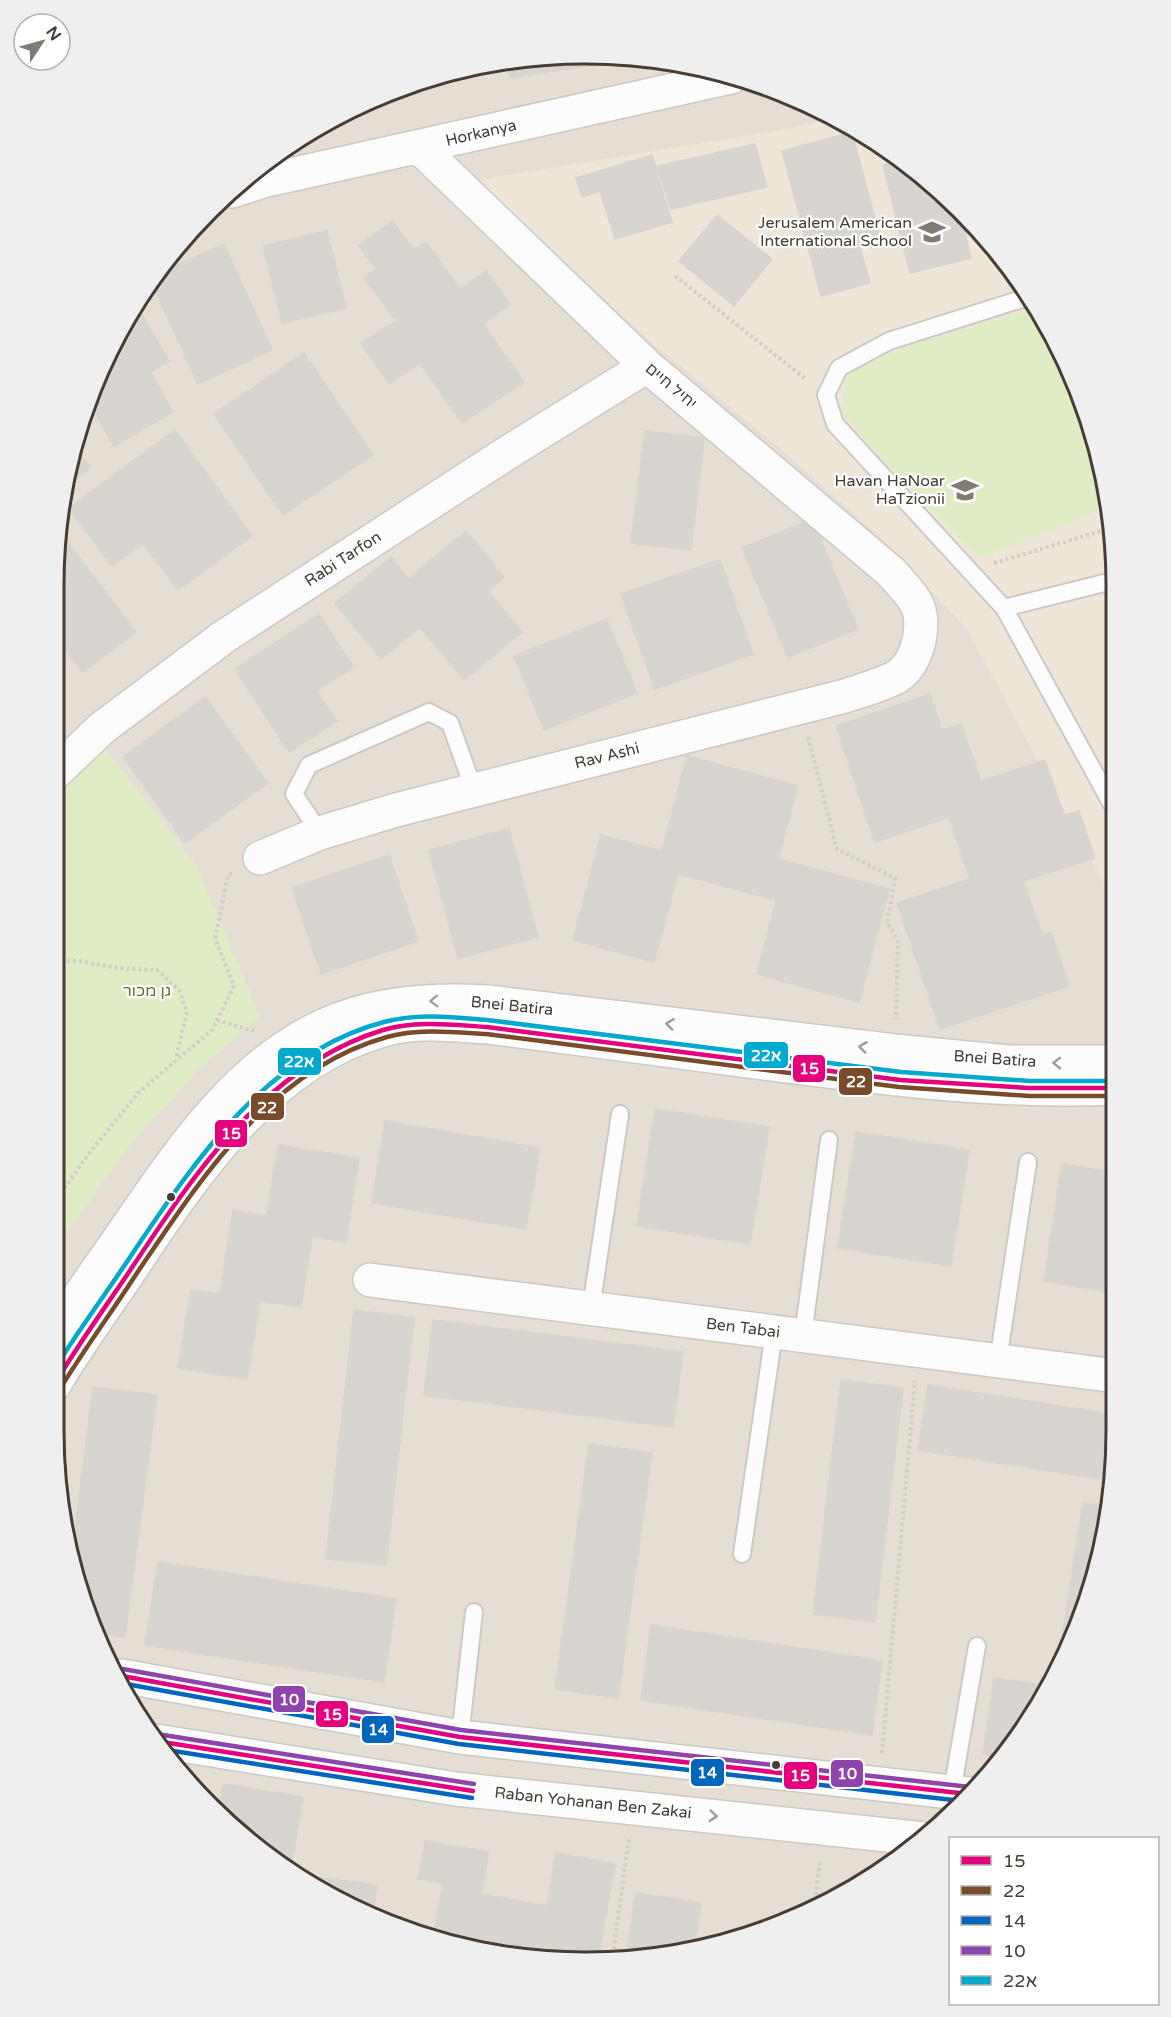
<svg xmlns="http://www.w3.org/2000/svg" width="1171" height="2017" viewBox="0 0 1171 2017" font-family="'Varela Round',Heebo,sans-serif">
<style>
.residential{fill:#e5ded5}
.education{fill:#eee7d9}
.green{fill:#e0ecc6}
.building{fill:#d8d4cf;stroke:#d8d4ce;stroke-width:1.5}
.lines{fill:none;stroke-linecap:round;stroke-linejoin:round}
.service-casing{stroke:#ccc9c4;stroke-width:20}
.minor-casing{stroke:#ccc9c4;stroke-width:36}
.tertiary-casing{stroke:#ccc9c4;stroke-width:36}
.path{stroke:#d1cdc9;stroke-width:4;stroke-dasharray:3 3;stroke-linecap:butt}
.service{stroke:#fdfcfc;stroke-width:16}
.minor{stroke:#fdfcfc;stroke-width:33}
.tertiary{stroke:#fdfcfc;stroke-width:33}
.bus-1-casing{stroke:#fff;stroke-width:9}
.bus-2-casing{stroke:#fff;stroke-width:9}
.bus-3-casing{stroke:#fff;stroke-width:9}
.bus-4-casing{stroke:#fff;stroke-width:9}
.bus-5-casing{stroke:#fff;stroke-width:9}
.bus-1{stroke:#e5007d;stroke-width:4.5}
.bus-2{stroke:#7a4b2a;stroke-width:4.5}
.bus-3{stroke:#0065bd;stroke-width:4.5}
.bus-4{stroke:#8e44ad;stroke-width:4.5}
.bus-5{stroke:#00a9ce;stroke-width:4.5}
.oneway{stroke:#a29c98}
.bus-dot{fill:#463d34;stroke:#fff;stroke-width:2}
.labels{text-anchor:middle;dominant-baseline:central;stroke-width:4.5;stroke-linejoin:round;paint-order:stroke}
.street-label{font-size:16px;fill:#463d34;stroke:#fff}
.poi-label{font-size:16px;fill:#463d34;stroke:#fff;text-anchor:end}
.park-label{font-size:16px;fill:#4b7b23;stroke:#fff}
.rim{fill:none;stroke:#463d34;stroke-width:3}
.line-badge{stroke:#fff;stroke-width:2}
.badge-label{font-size:16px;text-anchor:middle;font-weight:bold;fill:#fff}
</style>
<rect width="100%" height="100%" fill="#f0ede8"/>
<!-- residential -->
<path class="residential" d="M585,54L689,64L789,94L880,143L962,210L1046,319L1089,415L1116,550V1467L1089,1603L1028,1726L936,1831L789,1923L620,1962L448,1945L290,1873L164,1755L82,1602L54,1431L55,550L82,414L143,291L209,210L290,144L382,95L481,64Z"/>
<!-- education -->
<path class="education" d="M834,119L880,143L962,210L1046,319L1089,415L1116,550V906L967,629L880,537L774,443L651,342L477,180L764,133Z"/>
<!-- green -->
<path class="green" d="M1037,308L1046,319L1089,415L1107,508L978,558L876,453L841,411L847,372L902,347Z
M101,743L196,865L260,1016L203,1066L131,1143L54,1251L55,785Z"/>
<!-- building -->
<path class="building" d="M585,54L611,57L612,62L510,78L507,62Z
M462,70L461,79L439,77Z
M852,132L879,234L858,240L870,283L821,296L782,151Z
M755,144L767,187L671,209L657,166Z
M652,155L672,222L615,239L600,191L582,197L576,178Z
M901,160L959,207L971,258L910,273L883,165Z
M717,215L772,259L734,306L679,261Z
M392,221L414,250L426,242L460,289L486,271L510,304L483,324L524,382L462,423L420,363L389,384L361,343L396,321L364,277L376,269L359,245Z
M327,231L346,308L282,323L263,246Z
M224,244L272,350L198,384L151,281L157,274Z
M136,305L169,361L151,372L173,412L114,446L89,402Z
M304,353L373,455L283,515L214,414Z
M175,430L252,536L178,590L143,543L112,566L69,508Z
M645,431L704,438L691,550L631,543Z
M76,447L90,468L69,483Z
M812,519L858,629L788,657L742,548Z
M59,531L136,632L83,672L55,636V550Z
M466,531L504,577L488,591L522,632L464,680L420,627L381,659L335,603L391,557L408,579Z
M720,560L753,654L655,689L621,594Z
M319,614L353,667L316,691L337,721L289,752L235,669Z
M607,619L637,693L544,730L514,656Z
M930,694L942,730L961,724L981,781L1045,760L1064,815L1079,811L1095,858L1023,881L1042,935L1051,932L1069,986L940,1029L897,903L970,879L949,817L875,842L836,726Z
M205,697L268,783L185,843L123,757Z
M687,756L798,786L778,859L889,889L859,1002L757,974L776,900L678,874L654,962L573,940L601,835L662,851Z
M509,829L538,937L458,958L429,850Z
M389,855L418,941L321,974L292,888Z
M655,1109L769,1127L750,1244L637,1226Z
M385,1121L540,1148L526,1229L372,1203Z
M856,1132L969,1150L951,1266L838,1248Z
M278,1145L359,1158L346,1242L312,1236L301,1307L260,1301L247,1379L178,1368L191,1290L220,1294L233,1210L267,1216Z
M1062,1164L1116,1173V1293L1044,1281Z
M354,1310L414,1318L386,1565L326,1559Z
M433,1320L683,1352L673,1427L424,1395Z
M841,1380L903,1388L875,1622L813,1614Z
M928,1385L1116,1415V1467L1113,1481L918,1450Z
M93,1387L157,1395L125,1637L99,1633L82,1602L73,1545Z
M589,1444L652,1453L618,1698L555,1689Z
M1083,1503L1108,1506L1089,1603L1058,1664Z
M158,1562L396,1599L384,1682L145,1645Z
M651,1625L882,1661L872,1735L641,1700Z
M994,1678L1048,1686L1028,1726L1001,1757L983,1754Z
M223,1784L303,1797L290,1873L219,1807Z
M425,1841L489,1852L481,1894L547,1906L556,1853L615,1864L598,1960L548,1955L434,1934L443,1883L418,1879Z
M308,1876L377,1885L374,1911L307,1881Z
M636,1893L701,1903L695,1944L625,1961Z"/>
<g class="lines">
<defs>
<path id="service" d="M1028,297L889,341L839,368L826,395L835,424L1004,608L1116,812
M1004,608L1116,580
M320,833L294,794L309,765L429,712L450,723L474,790
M591,1308L620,1114
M803,1336L829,1140
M998,1361L1028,1162
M742,1554L774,1332
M460,1737L474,1612
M952,1792L977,1646"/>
<path id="minor" d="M232,191L263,181L731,77
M55,773L102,728L225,636L507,453L647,366
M260,858L320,833L396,810L845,696C862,690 883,685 898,676C918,663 928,621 915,601C908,590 899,581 891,572L647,366L419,147
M370,1280L1116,1376"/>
<path id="tertiary" d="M54,1334C77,1298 102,1264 126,1229C179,1152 236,1066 323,1026C375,1002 432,999 488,1002L895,1051L1009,1062H1116
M54,1385C76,1347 102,1312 127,1275C191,1179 265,1063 383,1030C417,1020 452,1025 487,1027C582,1039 676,1051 771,1064C886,1079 1000,1093 1116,1088
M122,1676L460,1737L969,1794
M156,1741L456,1789L924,1839"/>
</defs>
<!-- service casing -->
<use href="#service" class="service-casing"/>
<!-- minor casing -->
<use href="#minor" class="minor-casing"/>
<!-- tertiary casing -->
<use href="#tertiary" class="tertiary-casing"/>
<!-- path -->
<path class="path" d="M675,276L807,380
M994,563L1111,528
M808,737L837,849L895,878L887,922L898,941L896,1019
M55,961H78L118,968L157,970L179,990L187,1012L176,1058
M217,1020L254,1031
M54,1203L87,1156L138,1093L212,1030L234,986L215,939L228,875L233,873
M882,1753L915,1381
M814,1907L820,1861
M612,1961L629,1838"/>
<!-- service -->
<use href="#service" class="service"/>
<!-- minor -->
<use href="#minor" class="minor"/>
<!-- tertiary -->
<use href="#tertiary" class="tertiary"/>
<defs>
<path id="bus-1" d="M54,1385C77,1346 104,1309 129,1272C194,1174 265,1066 383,1030C417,1020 453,1025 487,1027L900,1080L1029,1088H1116
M122,1676L460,1737L968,1794
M156,1741L473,1791"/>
<path id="bus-2" d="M60,1389C83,1351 109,1316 133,1279C198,1183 268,1070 387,1037C419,1028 453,1032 486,1034L899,1087L1029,1096H1116"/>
<path id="bus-3" d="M126,1684L459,1744L962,1801
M161,1749L472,1798"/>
<path id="bus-4" d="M123,1669L461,1730L970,1787
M157,1734L474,1784"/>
<path id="bus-5" d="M54,1370C75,1335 100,1302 122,1269C188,1171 262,1054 384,1022C418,1013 453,1017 487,1020L901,1072L1030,1081H1116"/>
</defs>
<!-- bus-1 casing -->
<use href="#bus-1" class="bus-1-casing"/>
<!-- bus-2 casing -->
<use href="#bus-2" class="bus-2-casing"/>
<!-- bus-3 casing -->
<use href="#bus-3" class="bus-3-casing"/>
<!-- bus-4 casing -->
<use href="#bus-4" class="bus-4-casing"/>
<!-- bus-5 casing -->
<use href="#bus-5" class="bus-5-casing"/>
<!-- bus-1 -->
<use href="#bus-1" class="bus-1"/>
<!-- bus-2 -->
<use href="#bus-2" class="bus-2"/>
<!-- bus-3 -->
<use href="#bus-3" class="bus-3"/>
<!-- bus-4 -->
<use href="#bus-4" class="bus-4"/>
<!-- bus-5 -->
<use href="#bus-5" class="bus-5"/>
</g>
<!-- one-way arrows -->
<defs><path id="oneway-chevron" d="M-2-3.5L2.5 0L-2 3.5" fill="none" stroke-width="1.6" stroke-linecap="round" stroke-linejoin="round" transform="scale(1.5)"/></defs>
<g class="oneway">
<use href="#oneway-chevron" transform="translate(434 1001) rotate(178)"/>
<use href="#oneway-chevron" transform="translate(670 1024) rotate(-173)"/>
<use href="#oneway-chevron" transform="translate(863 1047) rotate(-173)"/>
<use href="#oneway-chevron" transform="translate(1057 1063) rotate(-179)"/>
<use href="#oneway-chevron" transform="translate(713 1816) rotate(6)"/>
</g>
<!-- icons -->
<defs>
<symbol id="school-bare" viewBox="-9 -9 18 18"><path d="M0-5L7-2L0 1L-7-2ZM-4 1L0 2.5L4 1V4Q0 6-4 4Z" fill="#827b73" stroke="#fff" stroke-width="2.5" paint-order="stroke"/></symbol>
</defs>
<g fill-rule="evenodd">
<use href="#school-bare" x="913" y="213" width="38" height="38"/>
<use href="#school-bare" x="946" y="471" width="38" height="38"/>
</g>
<!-- markers -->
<g class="bus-dot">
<circle cx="171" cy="1197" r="5"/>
<circle cx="776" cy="1765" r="5"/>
</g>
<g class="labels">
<!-- street labels -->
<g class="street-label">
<text transform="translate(481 133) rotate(-13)">Horkanya</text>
<text transform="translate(671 386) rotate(40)">יחיל חיים</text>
<text transform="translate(343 559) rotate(-33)">Rabi Tarfon</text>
<text transform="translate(607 756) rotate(-14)">Rav Ashi</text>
<text transform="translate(512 1006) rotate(6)">Bnei Batira</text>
<text transform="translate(995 1059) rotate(4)">Bnei Batira</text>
<text transform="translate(743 1328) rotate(7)">Ben Tabai</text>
<text transform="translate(593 1803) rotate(6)">Raban Yohanan Ben Zakai</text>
</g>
<!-- poi labels -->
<g class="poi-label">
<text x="912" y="223">Jerusalem American<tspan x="912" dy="18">International School</tspan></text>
<text x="945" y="481">Havan HaNoar<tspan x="945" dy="18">HaTzionii</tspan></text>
</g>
<!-- park labels -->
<g class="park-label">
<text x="147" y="991">גן מכור</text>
</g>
</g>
<!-- crop -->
<path d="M0 0H1171V2017H0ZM585 64H585A521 521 0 0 1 1106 585V1431A521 521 0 0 1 585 1952H585A521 521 0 0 1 64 1431V585A521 521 0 0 1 585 64Z" fill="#f0efef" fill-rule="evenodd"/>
<path class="rim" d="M585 64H585A521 521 0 0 1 1106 585V1431A521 521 0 0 1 585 1952H585A521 521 0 0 1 64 1431V585A521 521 0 0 1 585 64Z"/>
<g class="line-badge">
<rect x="743" y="1041" width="46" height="28" rx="6" fill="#00a9ce"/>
<rect x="277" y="1047" width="45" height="29" rx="6" fill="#00a9ce"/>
<rect x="792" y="1054" width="34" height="29" rx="6" fill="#e5007d"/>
<rect x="838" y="1067" width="35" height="29" rx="6" fill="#7a4b2a"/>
<rect x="250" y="1092" width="35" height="29" rx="6" fill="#7a4b2a"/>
<rect x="214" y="1119" width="34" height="29" rx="6" fill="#e5007d"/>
<rect x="272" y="1685" width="34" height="28" rx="6" fill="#8e44ad"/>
<rect x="315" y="1700" width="34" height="28" rx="6" fill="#e5007d"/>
<rect x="361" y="1715" width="34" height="29" rx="6" fill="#0065bd"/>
<rect x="690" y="1758" width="35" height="29" rx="6" fill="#0065bd"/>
<rect x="830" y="1759" width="34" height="29" rx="6" fill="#8e44ad"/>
<rect x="783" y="1761" width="35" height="29" rx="6" fill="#e5007d"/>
</g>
<g class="badge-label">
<text x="766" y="1061">22א</text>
<text x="299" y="1067">22א</text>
<text x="809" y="1074">15</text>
<text x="856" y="1087">22</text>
<text x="267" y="1113">22</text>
<text x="231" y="1139">15</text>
<text x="289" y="1705">10</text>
<text x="332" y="1720">15</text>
<text x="378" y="1735">14</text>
<text x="707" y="1778">14</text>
<text x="847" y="1779">10</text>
<text x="800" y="1781">15</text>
</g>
<!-- legend -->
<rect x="949" y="1837" width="210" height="168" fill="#ffffff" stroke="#b5b1ae" stroke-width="1.5"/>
<rect x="961" y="1856" width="30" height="9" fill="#e5007d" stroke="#b5b1ae" stroke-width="1.5"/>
<text x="1003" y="1867" font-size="18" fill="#463d34">15</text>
<rect x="961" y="1886" width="30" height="9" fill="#7a4b2a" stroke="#b5b1ae" stroke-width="1.5"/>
<text x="1003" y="1897" font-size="18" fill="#463d34">22</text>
<rect x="961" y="1916" width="30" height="9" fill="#0065bd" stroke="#b5b1ae" stroke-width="1.5"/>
<text x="1003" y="1927" font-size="18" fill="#463d34">14</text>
<rect x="961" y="1946" width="30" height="9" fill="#8e44ad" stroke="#b5b1ae" stroke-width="1.5"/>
<text x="1003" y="1957" font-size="18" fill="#463d34">10</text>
<rect x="961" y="1976" width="30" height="9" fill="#00a9ce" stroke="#b5b1ae" stroke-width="1.5"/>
<text x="1003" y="1987" font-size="18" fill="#463d34">22א</text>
<!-- north arrow -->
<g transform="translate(42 42) rotate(54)"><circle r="28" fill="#ffffff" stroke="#b5b1ae" stroke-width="1.5"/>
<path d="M0-4.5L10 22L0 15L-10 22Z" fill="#827b73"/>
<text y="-9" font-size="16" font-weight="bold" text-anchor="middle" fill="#463d34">N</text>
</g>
</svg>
